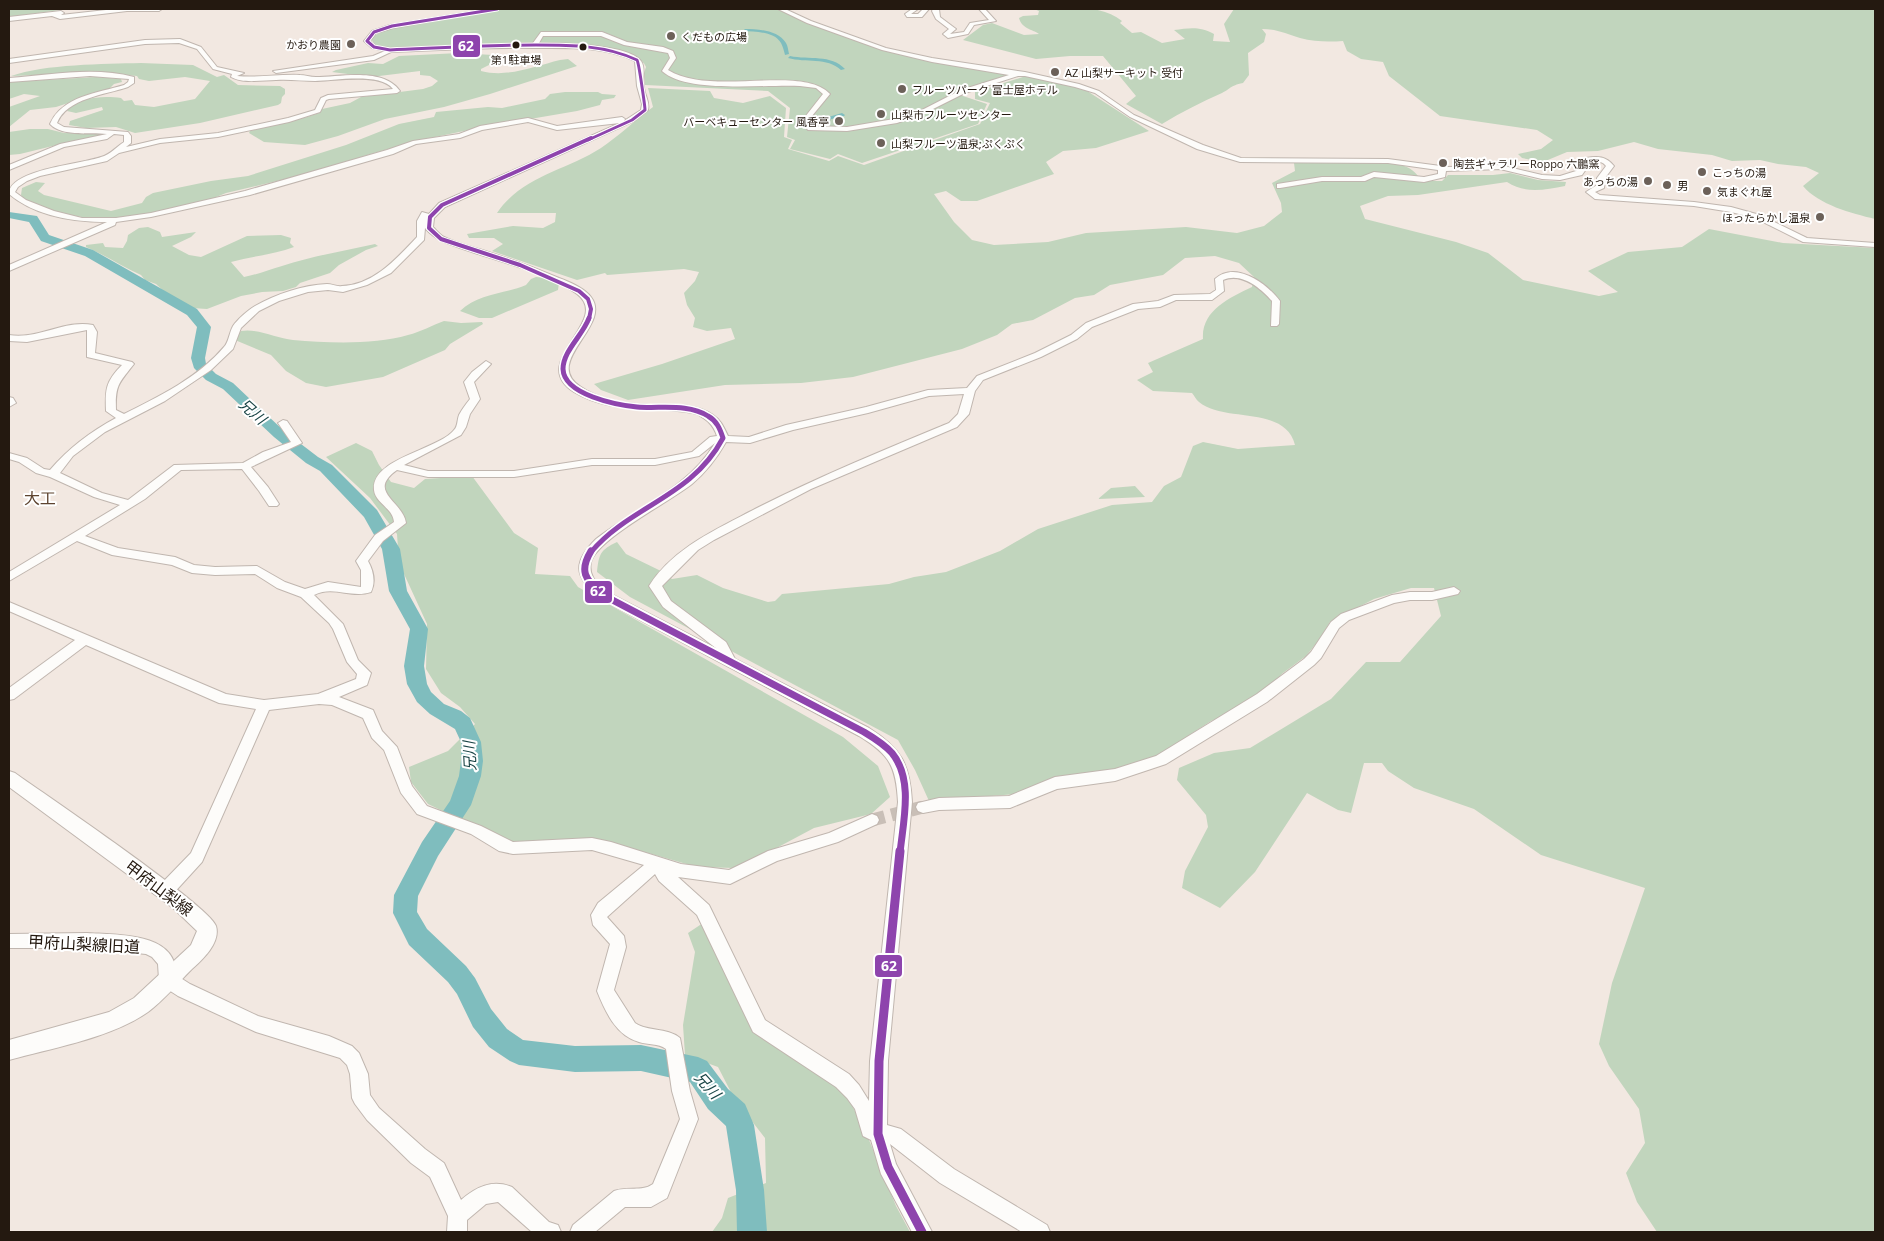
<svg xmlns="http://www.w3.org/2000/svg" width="1884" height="1241" viewBox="0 0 1884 1241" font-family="'Open Sans','Noto Sans JP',sans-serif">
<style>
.green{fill:#c1d5bd}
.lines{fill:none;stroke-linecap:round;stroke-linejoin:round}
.canal{fill:#7fbdbe;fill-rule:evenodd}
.river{fill:#7fbdbe;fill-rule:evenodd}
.minor-tunnel{stroke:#c9bfb7;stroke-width:13;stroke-dasharray:13 7;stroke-linecap:butt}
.minor-casing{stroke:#c0b6af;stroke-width:2}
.major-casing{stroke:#c0b6af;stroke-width:2}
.minor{fill:#fdfcfa;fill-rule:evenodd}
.major{fill:#fdfcfa;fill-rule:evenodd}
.bus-1-far4-casing{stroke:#fff;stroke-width:5}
.bus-1-far3-casing{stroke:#fff;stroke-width:6}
.bus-1-far2-casing{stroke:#fff;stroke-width:8}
.bus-1-far1-casing{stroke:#fff;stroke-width:11}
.bus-1-casing{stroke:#fff;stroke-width:12}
.bus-1-far4{stroke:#8e44ad;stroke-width:3}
.bus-1-far3{stroke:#8e44ad;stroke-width:4}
.bus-1-far2{stroke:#8e44ad;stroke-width:5}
.bus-1-far1{stroke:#8e44ad;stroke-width:7}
.bus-1{stroke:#8e44ad;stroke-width:9}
.poi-dot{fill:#6c6159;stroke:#fff;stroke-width:2}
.bus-dot{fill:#241910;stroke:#fff;stroke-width:2}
.labels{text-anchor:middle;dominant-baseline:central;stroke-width:4;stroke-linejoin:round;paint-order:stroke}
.far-poi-label{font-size:11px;fill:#241910;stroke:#fff;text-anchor:start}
.far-bus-label{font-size:11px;fill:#241910;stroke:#fff}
.water-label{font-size:15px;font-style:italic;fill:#1a4546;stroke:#fff}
.quarter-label{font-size:16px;fill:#5e4430;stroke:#fff}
.near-street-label{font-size:16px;fill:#241910;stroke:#fff}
.line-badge{stroke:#fff;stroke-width:2}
.badge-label{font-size:14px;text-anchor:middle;font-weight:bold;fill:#fff}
</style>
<rect width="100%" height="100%" fill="#f2e8e1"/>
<!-- green -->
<path class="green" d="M9,9H68L9,17Z
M505,9H778L809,23L880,49L1014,74L964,92L960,95L987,104L978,124L862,163L838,154L830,159L790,149L795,140L787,137L790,108L768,91L645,85L644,73L646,67C640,49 591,45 573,44L384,48L376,46L371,39L373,36L388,29Z
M1034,9C1062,9 1098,2 1122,21L1120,23L1132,33L1141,32L1162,43L1185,39L1174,30C1189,28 1200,26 1214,34L1213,41L1230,42L1224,24L1234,9H1875V219C1851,213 1819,205 1803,186L1819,173L1806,167L1778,164L1760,160L1732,161L1712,155L1658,149L1634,142L1598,151L1567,152L1543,162L1522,158L1518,154L1541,149L1553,140L1537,130L1440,116L1389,76L1383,62L1361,59L1347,51L1343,41C1329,42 1315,42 1300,38C1287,34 1277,29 1262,29L1266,34L1264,42L1248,53L1249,75L1243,83C1229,86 1232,88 1222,93C1201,102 1182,112 1162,124L1126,104L1136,96L1103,56H1070L1036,59L963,40L983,25L992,23L1024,35L1039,34C1032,29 1022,29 1019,18L1023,16L1038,15L1039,11Z
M459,53L493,55L496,58L491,64L481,69V71C508,78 535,66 560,60L568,59L577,66L490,94L444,107L385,119L338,136L305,145L264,142L249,133L250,131L307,117L319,113L322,109L350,103L361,97L423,89L432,86L438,81L430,76L420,75V71L371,77L332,72L336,70L368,63L383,64L399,56Z
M141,63L193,65L217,77L224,75L238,85L280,86L285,89V94L282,97L281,103L278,105L200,123L135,133L116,127L86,128L69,125L70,121L103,110L102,107L76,113L67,111C79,96 105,96 121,98L124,101L132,100L135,105L154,107L195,99L210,81L185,77L149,81L139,79L137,76L101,73L11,76C45,64 104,64 141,63Z
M1026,76L1084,89L1149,131L1096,148L1063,151L1046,162L1054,174L977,201H961L946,191L934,194L954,222L972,240L994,245L1048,242L1086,233L1186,227L1237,233L1264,226L1282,212L1281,203L1272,183L1295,171L1294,163C1325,163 1375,159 1404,166C1411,168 1419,175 1421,181H1442L1448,175H1493L1510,173L1538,180L1566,182L1565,186C1544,190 1525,194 1507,182L1418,195L1388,196L1360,206L1365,219L1456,242L1488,253L1523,280L1599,296L1618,292L1588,271L1628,252L1682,247L1709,229L1783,243L1875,248V1232H1657L1637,1202L1626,1173L1645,1143L1639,1109L1609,1066L1599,1044L1612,983L1645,888L1541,855L1474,809L1414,788L1388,771L1382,763H1364L1351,813L1338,810L1307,793L1255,872L1220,908L1182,888L1185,871L1208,827L1206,815L1177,780L1179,768L1214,753L1250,748L1331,699L1366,662H1400L1441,616L1434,588H1411L1374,599L1330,622L1319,640L1306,656L1283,673L1253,702L1211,721L1157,756L1111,772L1054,777L1016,794L929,801L915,770L898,740L630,597L597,572C599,554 600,550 617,542L626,554L663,572L672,579L697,575L723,588L768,602L775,601L782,594L889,584L914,577L946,572L1000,551L1038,529L1112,505L1152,502L1164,486L1181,477L1193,446L1203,442L1238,449L1295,445C1285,405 1224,423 1199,402C1196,400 1194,395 1192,393L1153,391L1137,380L1153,372L1148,363L1203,339C1201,311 1229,298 1252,287L1254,277L1239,263L1215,256L1185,258L1163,275L1110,285L1094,295L1075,298L1033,320L1012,324L997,335L962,349L853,377L801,383L725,385L628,400L601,390L594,384L662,364L735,339L731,328L707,331L693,327L695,318L687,305L684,293L695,281L699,272L684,269L607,275L605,273L577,280L492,251L503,244L494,238H469L467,234L513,226L543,228L555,222L556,213H497C522,176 565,171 601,148C619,136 635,120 653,107L648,88L710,91L714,98L743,103L770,96L786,108L784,137L792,140L788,149L829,161L838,156L864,165L980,124L990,103L975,99V92Z
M96,77L121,79L122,82L114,84L108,90L56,107L30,110L9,127V107L40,96L24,94L9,99V82Z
M565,92H598L602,94L616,95L614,98L602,100L600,105L577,111L488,126L416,141L364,156L336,167L226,193L204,202L137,216L115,219L87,218L55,212L24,200L21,195L22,188L36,182L45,183L38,191L44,195L111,211L142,203L146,197L153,193L211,181L248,176L346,145L399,124L434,117L436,112L488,107L502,108L545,99L550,94Z
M30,129H48L64,133L104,134L101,137L65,143L20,154L9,155V132Z
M148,227L160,232L162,237L196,232L191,237L172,246L189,255L201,257L247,236L281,235L291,238L290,243L294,247C273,255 252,256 231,262L244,277C259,274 268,270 282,266C312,256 344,251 375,244L378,246L366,250L339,265L330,273L300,283L296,287L283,291L262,292L241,296L207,309L192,308L168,295L156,284L145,280L141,275C123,267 103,254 86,247V245L103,243L105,247L123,248L127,241L128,235L139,228Z
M536,277L547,278L559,283L558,290L492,318H479L460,311C478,293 505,294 526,285L531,279Z
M444,321L461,323L482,322L483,324L450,344L445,350L383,377L326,387L306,383L286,371L271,355L235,340L241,331C257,328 276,338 293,340C328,343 374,345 408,335C421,332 432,325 444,321Z
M356,443L372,451L379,465L391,482L414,488L425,479L472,476L514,533L538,548L535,574L570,576L578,587L843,737L878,766L890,797L871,814L814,828L769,852L735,868L697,867L606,841L507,842L428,804L411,782L409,767L448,751L475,724L460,707L441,693L426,669L427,624L399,563L397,534L370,498L326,457Z
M1135,486L1145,497L1098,499L1111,488Z
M703,923L749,1022L845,1091L867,1135L896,1206L910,1232H712L722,1218L728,1198L766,1183L765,1138L734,1098L718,1067L685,1055L683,1025L695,952L688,933Z"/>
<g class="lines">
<!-- canal -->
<path class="canal" d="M745,29C758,29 778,30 786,43C788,46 788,50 789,54L785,55C784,51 783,47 781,43C774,31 755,32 743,31Z
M790,56C809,60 831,54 845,69L841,70C827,57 806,63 788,58Z
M842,113L845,115L844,116L828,120L825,118Z"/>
<!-- river -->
<path class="river" d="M9,212L37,216L49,235L93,250L197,309L211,327L205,358L206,364L216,374L233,383L284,431L318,457L332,465L377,510L400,549L407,591L428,629L424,666L427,684L431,692L444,704L461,711L470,718L481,742L483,761L481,776L471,805L438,856L418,896L417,912L427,929L466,966L475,978L491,1009L507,1029L523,1040L575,1046L641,1045L698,1057L707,1061L728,1089L745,1104L754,1125L764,1190L767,1232H737L736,1190L726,1126L708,1109L690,1082L641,1071L575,1072L519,1065L510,1061L489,1047L473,1027L457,994L448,982L409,945L393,913L394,895L422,842L450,801L459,776L461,761V742L455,729L430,714L417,702L407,684L404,666L410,629L389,591L382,549L364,517L320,471L306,463L274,437L223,389L206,380L194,368L191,358L197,327L187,315L85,256L41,241L29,222L9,218Z"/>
<!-- minor-tunnel -->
<path class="minor-tunnel" d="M872,820L923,807"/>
<defs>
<path id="minor" d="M115,9H162L159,11H127L60,19L52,16L9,21V17L61,11L64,13L61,15Z
M488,9H500L393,28L376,33L370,41L376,46L390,48L533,43L541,32H602L627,42L663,47L673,51L676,58L668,70C711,97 801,64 830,94L807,122L810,126L847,127L894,119L920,111L961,90L1009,75L932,62L882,50L807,23L778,9H785L811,21L886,48L932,58L1025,72L1079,84L1099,91L1134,115L1203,145L1241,158L1388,159L1448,167L1500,165L1542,175L1560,176L1576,171L1586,158C1598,156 1606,156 1614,166L1605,178L1604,188L1595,192L1600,195L1694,202L1731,207L1760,215L1807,238L1875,243V247L1803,242L1755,218L1731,212L1694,206L1595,199L1586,192L1597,185V178L1606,166C1602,161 1598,161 1591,162L1582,175L1560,180L1542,179L1500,169L1446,171L1445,177L1424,182L1374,177L1365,181H1322L1280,188H1277V184L1322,177H1361L1374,172L1424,177L1438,174V170L1388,163L1240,162L1197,149L1130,117L1095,93L1075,87L1025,76H1018L965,93L925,113L897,123L847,131L808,130L801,122L823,94L816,88L800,86C765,84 687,94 662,71L670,58L668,53L624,45L601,36H543L539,43C559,43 629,44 641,61C646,68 642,79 644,88C645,96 650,102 648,110L634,121L445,207L434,218L433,227C437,231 440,235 444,237C459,245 479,248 495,254C517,261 538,269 559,278C570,282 584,288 591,297C613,326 541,362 581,387C600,400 627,404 650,405C670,405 695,402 713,415C721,420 724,428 728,436L749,437L786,425L866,407L928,390L967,388L977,376L1035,353L1071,335L1086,323L1133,304L1158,301L1174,295L1210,294L1216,290L1215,279C1236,260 1267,284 1280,301L1279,324L1277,326H1271L1272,301C1260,288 1242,272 1223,280L1224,291L1212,300H1176L1160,307L1138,309L1092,327L1077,339L1041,357L983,380L975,391L969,414L957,427L811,489L714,540L698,550L662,586L671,601L726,642L735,659L869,728C901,748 910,764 912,802L888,1061L887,1125L901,1129L954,1169L1047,1225L1050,1232H1022L940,1183L890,1144L896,1164L932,1232H912L881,1174L871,1140L863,1136L855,1109L847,1098L836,1087L753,1032L697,915L659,881L655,874L607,917L624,936L626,947L614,990L635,1023C648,1032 666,1027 680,1038L690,1091L698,1119L667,1198L651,1207H625L595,1232H570L573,1225L614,1191C627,1186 642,1192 653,1184L680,1119L672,1091L666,1049C658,1043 648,1045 639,1042C616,1036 605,1011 597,991L610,944L593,925L591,915L598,903L644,865L592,850L513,854L499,851L471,834L417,814L401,793L384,750L372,738L363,718L332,705L319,704L269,710L202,862L171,896L165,898L159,896L157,891L159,886L191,853L256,709L219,703L86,645L14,699L9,700V688L75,640L9,611V602L226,694L264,700L318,694L356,679L357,674L347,662L333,629L329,623L301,597L277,588L255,574L215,575L192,573L172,565L112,555L77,541L9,581V572L120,505L94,497L50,477L36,473L19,462L9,459V453L27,458L44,469L50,470C69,448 90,432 116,418L106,411C105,389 106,381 122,365L87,357V330L27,342L9,341V335C38,340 65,319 93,325L97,332L95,353L132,362L134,364C119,383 115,385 116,410L124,414C158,397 199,377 224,347C229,342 229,333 233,326C237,320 248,310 255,306C276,294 303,285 327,284C332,284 337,287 342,286C374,285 397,258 417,237V221L422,212L429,214L439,203L620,123L557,130L528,122L482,130L460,138L416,144L393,154L250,195L151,217L116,222L115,225L9,271V265L107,222C73,222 35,216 9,194C9,169 83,164 101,157C110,155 116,147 124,142V135L114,134L107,139L64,147L9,170V165L60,144L107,134C90,132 62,137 50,124C62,96 98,93 124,85L128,82L129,79L90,76L9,82V78C50,75 94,66 134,77V83L128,87C105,95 67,98 57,123L64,127L128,132L131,136V143L126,147L160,139L218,133L288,118L315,110L321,98L328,95L393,89C380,72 333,81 315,81C302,81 289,79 276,80C263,80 243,84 231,77L232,74L213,69L197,49L179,43L145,44L9,63V59L145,40L180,39L201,47L217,67L244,73L237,76C258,78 279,74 300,75C305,75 310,77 316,77C341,77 383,67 400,91L397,93L329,99L326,100L320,112L289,122L218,137L160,143L119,153L107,161L40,176L27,181L18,187L15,192L26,200L54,211L82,218H116L151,213L245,191L387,150L413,141L459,134L480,126L528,118L557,126L622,117L625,119L624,121L641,110L642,104L637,86L635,61C603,46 568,48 533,48C487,47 439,50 391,52L374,60L276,73L273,71L373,56L385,51L372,48L364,41L372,31L390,25ZM425,228C438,243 456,246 475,253C505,263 552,275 577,294C613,321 526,362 574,392C613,416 656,404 697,414C707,420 713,424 717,436L710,437L692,452L655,459H592L514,471H428L404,465L461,435L466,427L470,414L480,399L474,382L491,364L486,361L472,372L464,382L470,399C466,404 462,409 459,415C457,420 458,426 454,430C438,450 371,458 374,490C375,503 393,508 394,522L375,535L356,561L361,570V587L328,582L305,589L285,582L257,566L215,567L194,565L175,557L118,548L85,536L145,499L181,470L242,469L259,491L269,506H277L279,504L268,487L251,467L302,443L287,421L283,420L278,423L291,442L263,452L243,463L174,465L128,500L102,493L60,473L73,456L105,432L165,401L211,370L233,349L241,328L259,311L279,301L308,292L328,290L343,292L367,285L391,273L424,240ZM964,394L958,414L949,423C884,450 818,477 755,509C717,529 673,548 649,586L663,607L717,649L605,591C597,583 588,576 591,562C597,539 671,501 692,484C706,472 717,458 726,442L750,443L793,430L868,413L929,396ZM715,443C688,489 636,508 596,539C573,562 574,575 597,597L859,736C890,755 896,766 898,802L870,1061L869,1101L859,1085L849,1074L765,1020L709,905L678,877L730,884L777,861L838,842L877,824L879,820L877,816L872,814L829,833L768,851L729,870L681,864L611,842L592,838L513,842L481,826L427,806L412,786L397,747L382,731L373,710L339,697L367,685L371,673L358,660L343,624L314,595C334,585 351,599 371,592C376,582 373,570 368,561L383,541L406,523C403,501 366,492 397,470L428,477H514L592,465H655L699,456Z
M912,9H918L911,14H918L923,9H929L922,17H907L905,14Z
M933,9H939L940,17L956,29L950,34L964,32L970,23L989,20L979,9H985L996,21L974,25L968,34L948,38L943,34L949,29L936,19L932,11Z
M9,397L13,398L16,403L9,407Z
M1454,587L1460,591L1458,594L1432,600H1410L1394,603L1349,620L1339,628L1321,658L1314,665L1267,702L1166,764L1115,781L1057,789L1010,808L939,810L923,813L918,811L916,807L918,803L939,798L1009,796L1055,777L1115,769L1156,756L1257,694L1304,659L1311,652L1331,622L1341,614L1392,595L1410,592H1432Z
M87,933C117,935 177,932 176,975L190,984L258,1016L329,1036L352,1046L359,1053L368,1074L370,1095L379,1108L425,1149L444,1163L461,1200C476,1187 492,1179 512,1187L549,1222L558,1225L561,1232H532L498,1202L486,1204L467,1220V1232H447L448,1216L430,1177L411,1163L367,1120L355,1104L352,1098L350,1074L347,1065L340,1058L256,1032L178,996L161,985L159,979L158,964L152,957L146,954L87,948H9V934Z"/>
<path id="major" d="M9,771L15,773C44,794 209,905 216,926C221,943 202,960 191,970C177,984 163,1001 148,1012C111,1038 52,1048 9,1060V1040L109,1012L134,998L191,945L197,931L173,908L9,787Z"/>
</defs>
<!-- minor casing -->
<use href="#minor" class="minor-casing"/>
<!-- major casing -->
<use href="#major" class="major-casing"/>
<!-- minor -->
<use href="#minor" class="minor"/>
<!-- major -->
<use href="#major" class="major"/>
<defs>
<path id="bus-1-far4" d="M497,9L392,26L374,32L367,41L374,47L390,50C439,48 487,45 536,45C570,45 605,45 637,60C639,63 645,107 645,110L632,120L588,140"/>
<path id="bus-1-far3" d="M589,319L591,309L588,299L579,291L520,265L441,239L429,228L430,217L442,205L591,138"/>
<path id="bus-1-far2" d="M589,318C583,335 563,351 563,369C564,395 617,405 637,407C660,409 688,403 708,416C717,421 720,429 723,438C691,498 631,505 591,552"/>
<path id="bus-1-far1" d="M591,551C579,571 585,579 601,594L864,732C874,738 884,744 892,753C914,780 903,822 900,853"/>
<path id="bus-1" d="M900,851L879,1061L878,1134L888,1167L922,1232"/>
</defs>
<!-- bus-1-far4 casing -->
<use href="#bus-1-far4" class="bus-1-far4-casing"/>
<!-- bus-1-far3 casing -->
<use href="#bus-1-far3" class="bus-1-far3-casing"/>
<!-- bus-1-far2 casing -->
<use href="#bus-1-far2" class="bus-1-far2-casing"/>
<!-- bus-1-far1 casing -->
<use href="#bus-1-far1" class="bus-1-far1-casing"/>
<!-- bus-1 casing -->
<use href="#bus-1" class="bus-1-casing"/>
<!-- bus-1-far4 -->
<use href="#bus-1-far4" class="bus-1-far4"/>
<!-- bus-1-far3 -->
<use href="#bus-1-far3" class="bus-1-far3"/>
<!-- bus-1-far2 -->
<use href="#bus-1-far2" class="bus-1-far2"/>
<!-- bus-1-far1 -->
<use href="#bus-1-far1" class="bus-1-far1"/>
<!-- bus-1 -->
<use href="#bus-1" class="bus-1"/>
</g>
<!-- markers -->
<g class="poi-dot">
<circle cx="671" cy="36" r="5"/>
<circle cx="351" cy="44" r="5"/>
<circle cx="1055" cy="72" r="5"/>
<circle cx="902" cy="89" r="5"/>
<circle cx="881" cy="114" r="5"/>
<circle cx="839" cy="121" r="5"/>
<circle cx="881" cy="143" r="5"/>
<circle cx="1443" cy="163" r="5"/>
<circle cx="1702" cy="172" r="5"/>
<circle cx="1648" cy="181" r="5"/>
<circle cx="1667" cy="185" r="5"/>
<circle cx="1707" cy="191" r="5"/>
<circle cx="1820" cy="217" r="5"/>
</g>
<g class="bus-dot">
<circle cx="516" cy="45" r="4.5"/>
<circle cx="583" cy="47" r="4.5"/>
</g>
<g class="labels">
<!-- far-poi labels -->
<g class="far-poi-label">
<text x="681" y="36">くだもの広場</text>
<text x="341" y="44" text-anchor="end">かおり農園</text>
<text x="1065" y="72">AZ 山梨サーキット 受付</text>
<text x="912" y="89">フルーツパーク 富士屋ホテル</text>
<text x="891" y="114">山梨市フルーツセンター</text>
<text x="829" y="121" text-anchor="end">バーベキューセンター 風香亭</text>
<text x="891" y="143">山梨フルーツ温泉;ぷくぷく</text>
<text x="1453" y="163">陶芸ギャラリーRoppo 六鵬窯</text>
<text x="1712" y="172">こっちの湯</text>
<text x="1638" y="181" text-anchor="end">あっちの湯</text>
<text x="1677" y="185">男</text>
<text x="1717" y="191">気まぐれ屋</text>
<text x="1810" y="217" text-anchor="end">ほったらかし温泉</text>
</g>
<!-- far-bus labels -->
<g class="far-bus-label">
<text x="516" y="59">第1駐車場</text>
</g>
<!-- water labels -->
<g class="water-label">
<text transform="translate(253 411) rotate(41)">兄川</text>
<text transform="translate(469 756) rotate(-93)">兄川</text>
<text transform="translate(708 1085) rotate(48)">兄川</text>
</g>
<!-- quarter labels -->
<g class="quarter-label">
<text x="40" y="498">大工</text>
</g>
<!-- near-street labels -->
<g class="near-street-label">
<text transform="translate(159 888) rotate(37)">甲府山梨線</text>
<text transform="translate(84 944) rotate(3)">甲府山梨線旧道</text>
</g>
</g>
<g class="line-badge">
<rect x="452" y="34" width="29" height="24" rx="5" fill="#8e44ad"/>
<rect x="584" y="580" width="29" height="24" rx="5" fill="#8e44ad"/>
<rect x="874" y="954" width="29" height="24" rx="5" fill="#8e44ad"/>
</g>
<g class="badge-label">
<text x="466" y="51">62</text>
<text x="598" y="596">62</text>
<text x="889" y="971">62</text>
</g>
<!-- border -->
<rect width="1884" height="1241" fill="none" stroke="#241910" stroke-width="20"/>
</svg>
